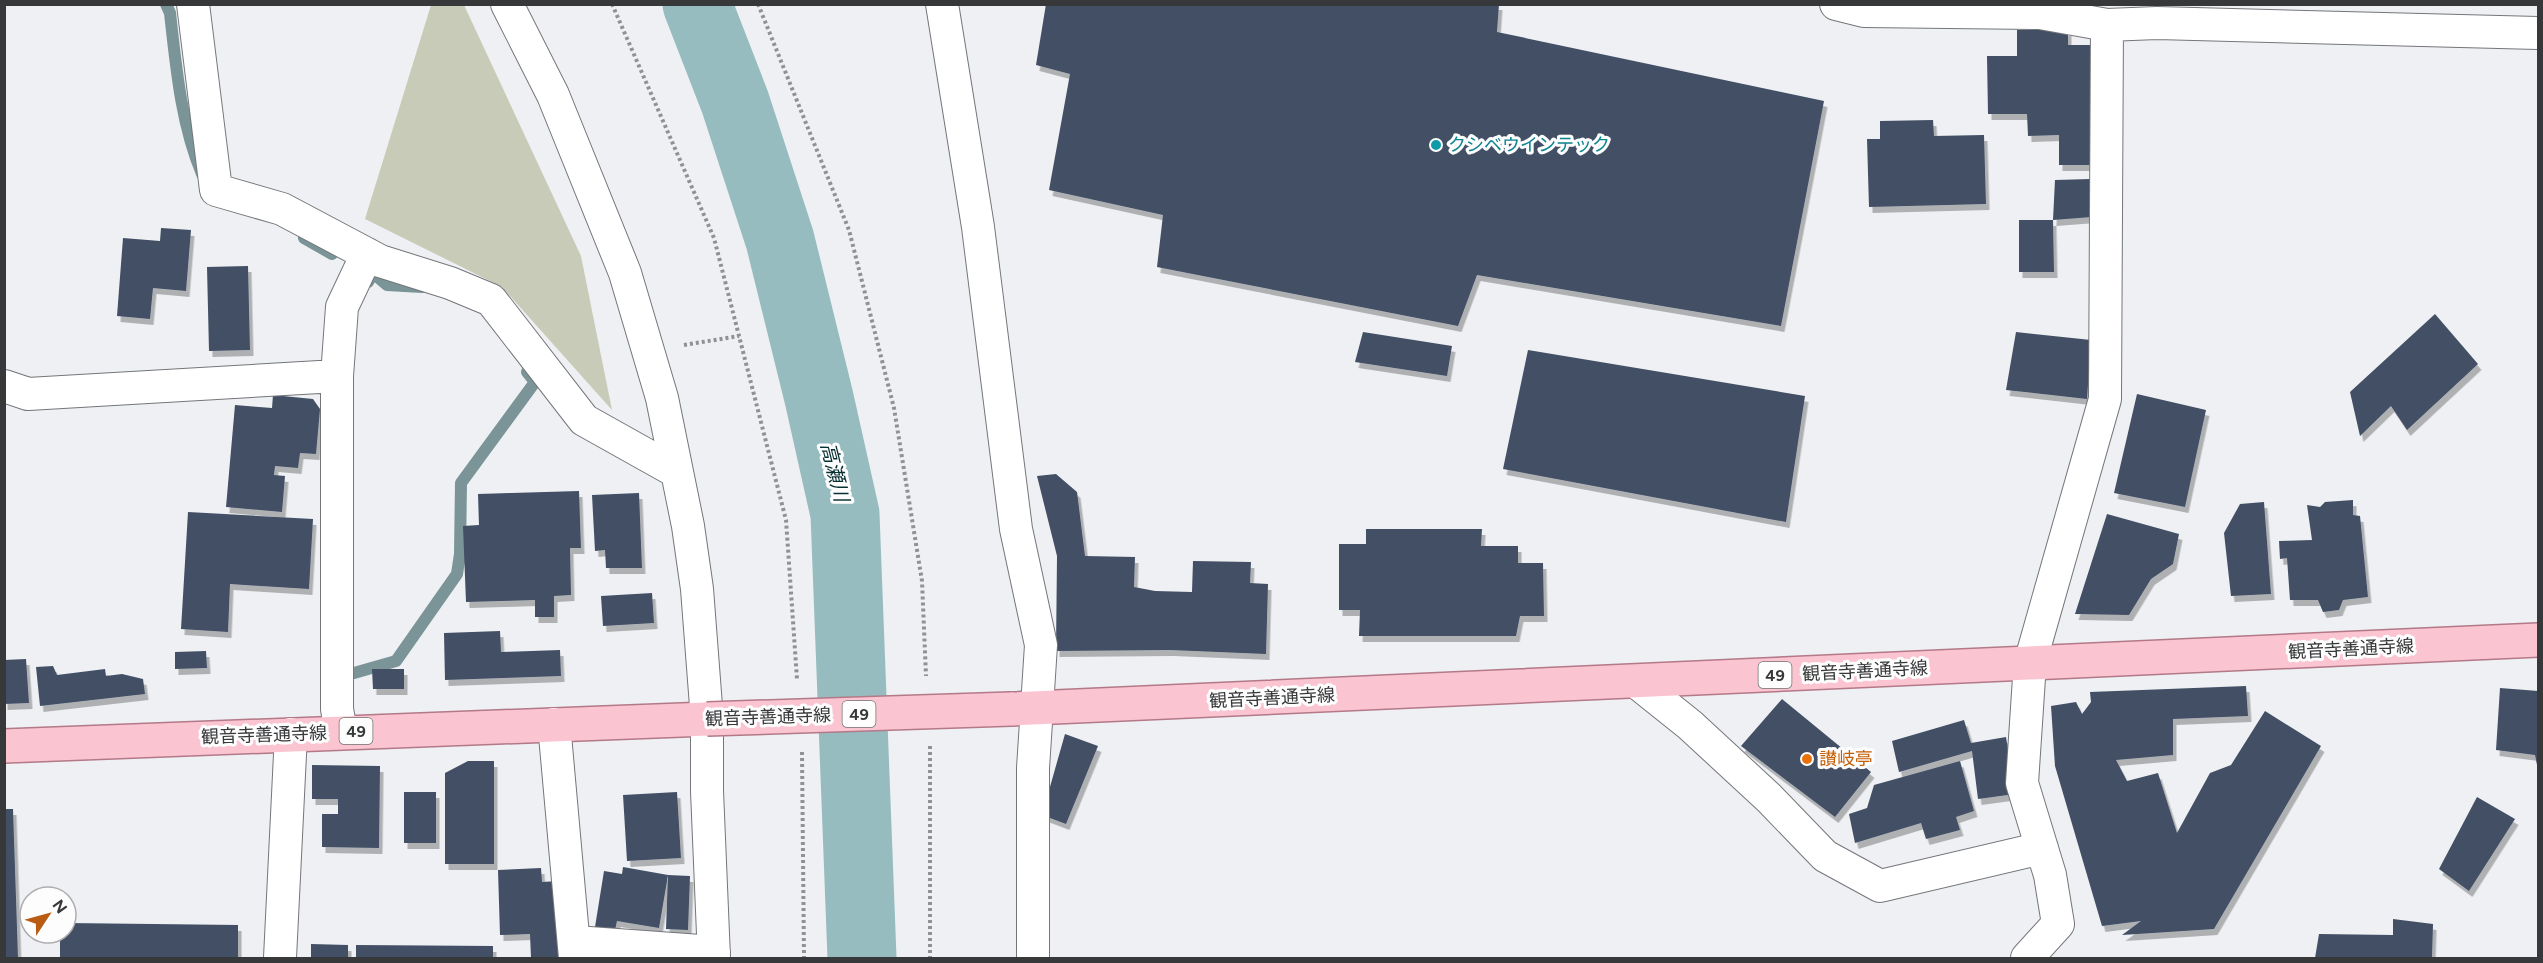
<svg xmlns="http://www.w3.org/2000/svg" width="2543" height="963" viewBox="0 0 2543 963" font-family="Figtree,'Noto Sans JP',sans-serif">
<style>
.green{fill:#c9cbb9}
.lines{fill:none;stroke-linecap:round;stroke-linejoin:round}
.stream{stroke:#7a9497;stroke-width:12}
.river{stroke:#96bcbf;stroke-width:69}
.building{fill:#424f65;filter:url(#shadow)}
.street-casing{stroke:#747679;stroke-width:34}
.primary-casing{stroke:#b37988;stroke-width:36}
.path{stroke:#8f9193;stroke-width:4;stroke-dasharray:3 3;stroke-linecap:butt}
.street{stroke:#fff;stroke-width:32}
.primary{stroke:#fac4d1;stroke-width:33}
.primary-bridge-casing{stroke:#b37988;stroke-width:36;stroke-linecap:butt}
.primary-bridge{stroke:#fac4d1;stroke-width:33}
.culture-dot{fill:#0f9aa8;stroke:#fdfdfe;stroke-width:2}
.food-dot{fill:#e8710a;stroke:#fdfdfe;stroke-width:2}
.labels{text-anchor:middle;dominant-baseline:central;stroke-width:6;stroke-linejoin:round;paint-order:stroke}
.shield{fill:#fdfdfe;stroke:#727374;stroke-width:1.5}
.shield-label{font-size:16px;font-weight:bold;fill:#373839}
.culture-label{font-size:18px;fill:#0d838f;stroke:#fdfdfe;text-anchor:start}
.street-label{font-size:18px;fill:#373839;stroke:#fdfdfe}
.food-label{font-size:18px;fill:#c56008;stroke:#fdfdfe;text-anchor:start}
.water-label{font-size:20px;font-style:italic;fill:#093133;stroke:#fdfdfe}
</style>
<defs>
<filter id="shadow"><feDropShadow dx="3.5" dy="6" stdDeviation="0" flood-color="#0004"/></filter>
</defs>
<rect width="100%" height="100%" fill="#eef0f3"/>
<!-- green -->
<path class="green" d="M431,5H464L581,256L612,410L502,287L365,219Z"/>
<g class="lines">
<!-- stream -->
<path class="stream" d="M166,4L170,13C176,67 181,124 202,174
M304,238L332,254
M368,282L373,273L387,285L422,287
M354,673L396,661L457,574L460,554L461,483L535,382L527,372"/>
<!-- river -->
<path class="river" d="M697,4L735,102L780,240L819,398L845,514L862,958"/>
</g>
<!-- building -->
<path class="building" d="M1046,4H1499L1497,32L1824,101L1781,326L1477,275L1458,326L1157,267L1163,215L1049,190L1070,74L1036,65Z
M2017,30H2068V45H2099L2101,165H2059V135L2028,136L2027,114H1988L1987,56H2017Z
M1933,120L1934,136L1984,135L1986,204L1869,207L1867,139H1880V121Z
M2091,179L2092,217L2053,220L2055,180Z
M2019,220H2053L2054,272H2019Z
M161,228L191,230L186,291L153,288L150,319L117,316L123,238L160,241Z
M248,266L250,350L209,351L207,267Z
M2435,314L2478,364L2407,430L2391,406L2360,436L2350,392Z
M1363,332L1452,346L1447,376L1355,362Z
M2016,332L2091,340L2087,399L2006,390Z
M1528,350L1805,396L1786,522L1503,469Z
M2137,394L2206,410L2185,507L2114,493Z
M273,395L313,399L320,409L316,454L300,453L298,468L275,466L274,475L285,476L282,512L226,507L235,405L272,408Z
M1056,474L1077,492L1085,556L1135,557L1134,587L1155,591L1192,592L1193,561L1251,562L1250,583L1268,584L1266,654L1170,650L1056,651L1057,556L1037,476Z
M579,491L581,548H570L571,595L554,596V617H535V600L466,602L463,526L479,525L478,494Z
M639,493L642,568H606L605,550L595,551L592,495Z
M2353,500V515L2360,516L2368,597L2343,600L2339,610L2323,612L2318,600H2290L2287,558L2280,559L2279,541L2312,540L2307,505L2320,507L2325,502Z
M2264,502L2271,594L2231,596L2224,533L2240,504Z
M188,512L313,519L309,589L230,584L228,632L181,629Z
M2107,514L2179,534L2173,564L2151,579L2129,615L2075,614Z
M1366,529H1482L1481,546H1518V563H1543L1544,616H1520L1516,636H1359L1360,610H1339V544H1366Z
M652,593L654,623L603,626L601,596Z
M500,631L501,652L560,650L561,676L445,680L444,633Z
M206,651L207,668L175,669V652Z
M26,659L29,703L4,704V660Z
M53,666L57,675L105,669L106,676L122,674L143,679L145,694L40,706L36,667Z
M372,669H404V689H373Z
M2246,686L2248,716L2173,719V755L2116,760L2127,781L2158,773L2177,833L2210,773L2231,765L2265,711L2321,746L2214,929L2122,935L2141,921L2102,926L2055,766L2051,706L2076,702L2082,714L2091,702L2090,692Z
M2500,688L2538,691V770L2535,755L2496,750Z
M1782,699L1871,772L1835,817L1741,746Z
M1964,720L1971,743L2006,737L2015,794L1978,799L1972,751L1899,772L1892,741Z
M1065,734L1098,746L1066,824L1042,815Z
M468,761H494V864H445V773Z
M1960,761L1974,811L1956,817L1960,830L1926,839L1921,823L1855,843L1849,814L1867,808L1874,785Z
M312,765L380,766L379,848L322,847V814H338V799H312Z
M404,792H436V843H404Z
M677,792L681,858L627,861L623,795Z
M2477,797L2515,819L2469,891L2439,869Z
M5,809H13L18,958H5Z
M623,867L668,875L690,876L688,930L666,929L668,875L659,928L617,921L615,930L595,927L604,871L622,874Z
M541,868L542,882L558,881L560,958H531L530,934L500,935L498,870Z
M2393,919L2433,924L2432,958H2315L2319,934L2393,935Z
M66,923L238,925V958H60V933H66Z
M311,944L348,945V958H311Z
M356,945L493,946V958H356Z"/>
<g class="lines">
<defs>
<path id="street" d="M193,4L216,190L282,209L380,261L450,283L491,300L584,420L677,472
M507,4L553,95L625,273L662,398L688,526L697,589L707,719V791L714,958
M942,4L978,227L1016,529L1041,645L1033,768V958
M1836,4L1864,11L2040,13L2107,25L2157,23L2538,33
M337,376L342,307L367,254
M4,386L28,394L337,376V709L341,732
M1635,681L1690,725L1769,798L1825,856L1880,886L2042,848
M554,724L575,958
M575,942L714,952
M280,958L291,734
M2027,958L2058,924L2050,875L2022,783L2030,663L2105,399L2107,25"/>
<path id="primary" d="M1011,709L2538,640
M4,746L707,719"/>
</defs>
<!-- street casing -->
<use href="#street" class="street-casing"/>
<!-- primary casing -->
<use href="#primary" class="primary-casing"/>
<!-- path -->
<path class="path" d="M612,4L714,238L786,520L797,679
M758,4L849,230L894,408L922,581L926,676
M684,345L739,336
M930,746V958
M802,752L804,958"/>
<!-- street -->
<use href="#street" class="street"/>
<!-- primary -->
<use href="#primary" class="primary"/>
<defs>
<path id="primary-bridge" d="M707,719L1011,709"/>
</defs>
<!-- primary-bridge casing -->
<use href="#primary-bridge" class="primary-bridge-casing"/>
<!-- primary-bridge -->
<use href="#primary-bridge" class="primary-bridge"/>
</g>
<!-- markers -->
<circle class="culture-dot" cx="1436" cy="145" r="6"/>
<circle class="food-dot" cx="1807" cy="759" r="6"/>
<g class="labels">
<!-- shield labels -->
<g class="shield">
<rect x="1758.5" y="662" width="33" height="26" rx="4.5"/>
<rect x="842.5" y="701" width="33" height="26" rx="4.5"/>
<rect x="339.5" y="718" width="33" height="26" rx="4.5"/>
</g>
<g class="shield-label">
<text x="1775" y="675">49</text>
<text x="859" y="714">49</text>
<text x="356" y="731">49</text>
</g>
<!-- culture labels -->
<g class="culture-label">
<text x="1448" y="145">クシベウインテック</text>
</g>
<!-- street labels -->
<g class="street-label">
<text transform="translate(2351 649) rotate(-3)">観音寺善通寺線</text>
<text transform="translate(1865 671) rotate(-3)">観音寺善通寺線</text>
<text transform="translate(1272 698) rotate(-3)">観音寺善通寺線</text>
<text transform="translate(768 717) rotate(-2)">観音寺善通寺線</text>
<text transform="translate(264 735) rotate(-2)">観音寺善通寺線</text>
</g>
<!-- food labels -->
<g class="food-label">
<text x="1819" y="759">讃岐亭</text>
</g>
<!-- water labels -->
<g class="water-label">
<text transform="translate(835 472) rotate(76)">高瀬川</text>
</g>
</g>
<!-- border -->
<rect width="2543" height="963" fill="none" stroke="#373839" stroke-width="12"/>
<!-- north arrow -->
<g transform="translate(48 915) rotate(54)"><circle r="28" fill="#fdfdfe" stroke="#aeaeaf" stroke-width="1.5"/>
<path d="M0-4.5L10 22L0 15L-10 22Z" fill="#ba5b14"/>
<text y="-9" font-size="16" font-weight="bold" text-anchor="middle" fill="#373839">N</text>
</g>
</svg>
